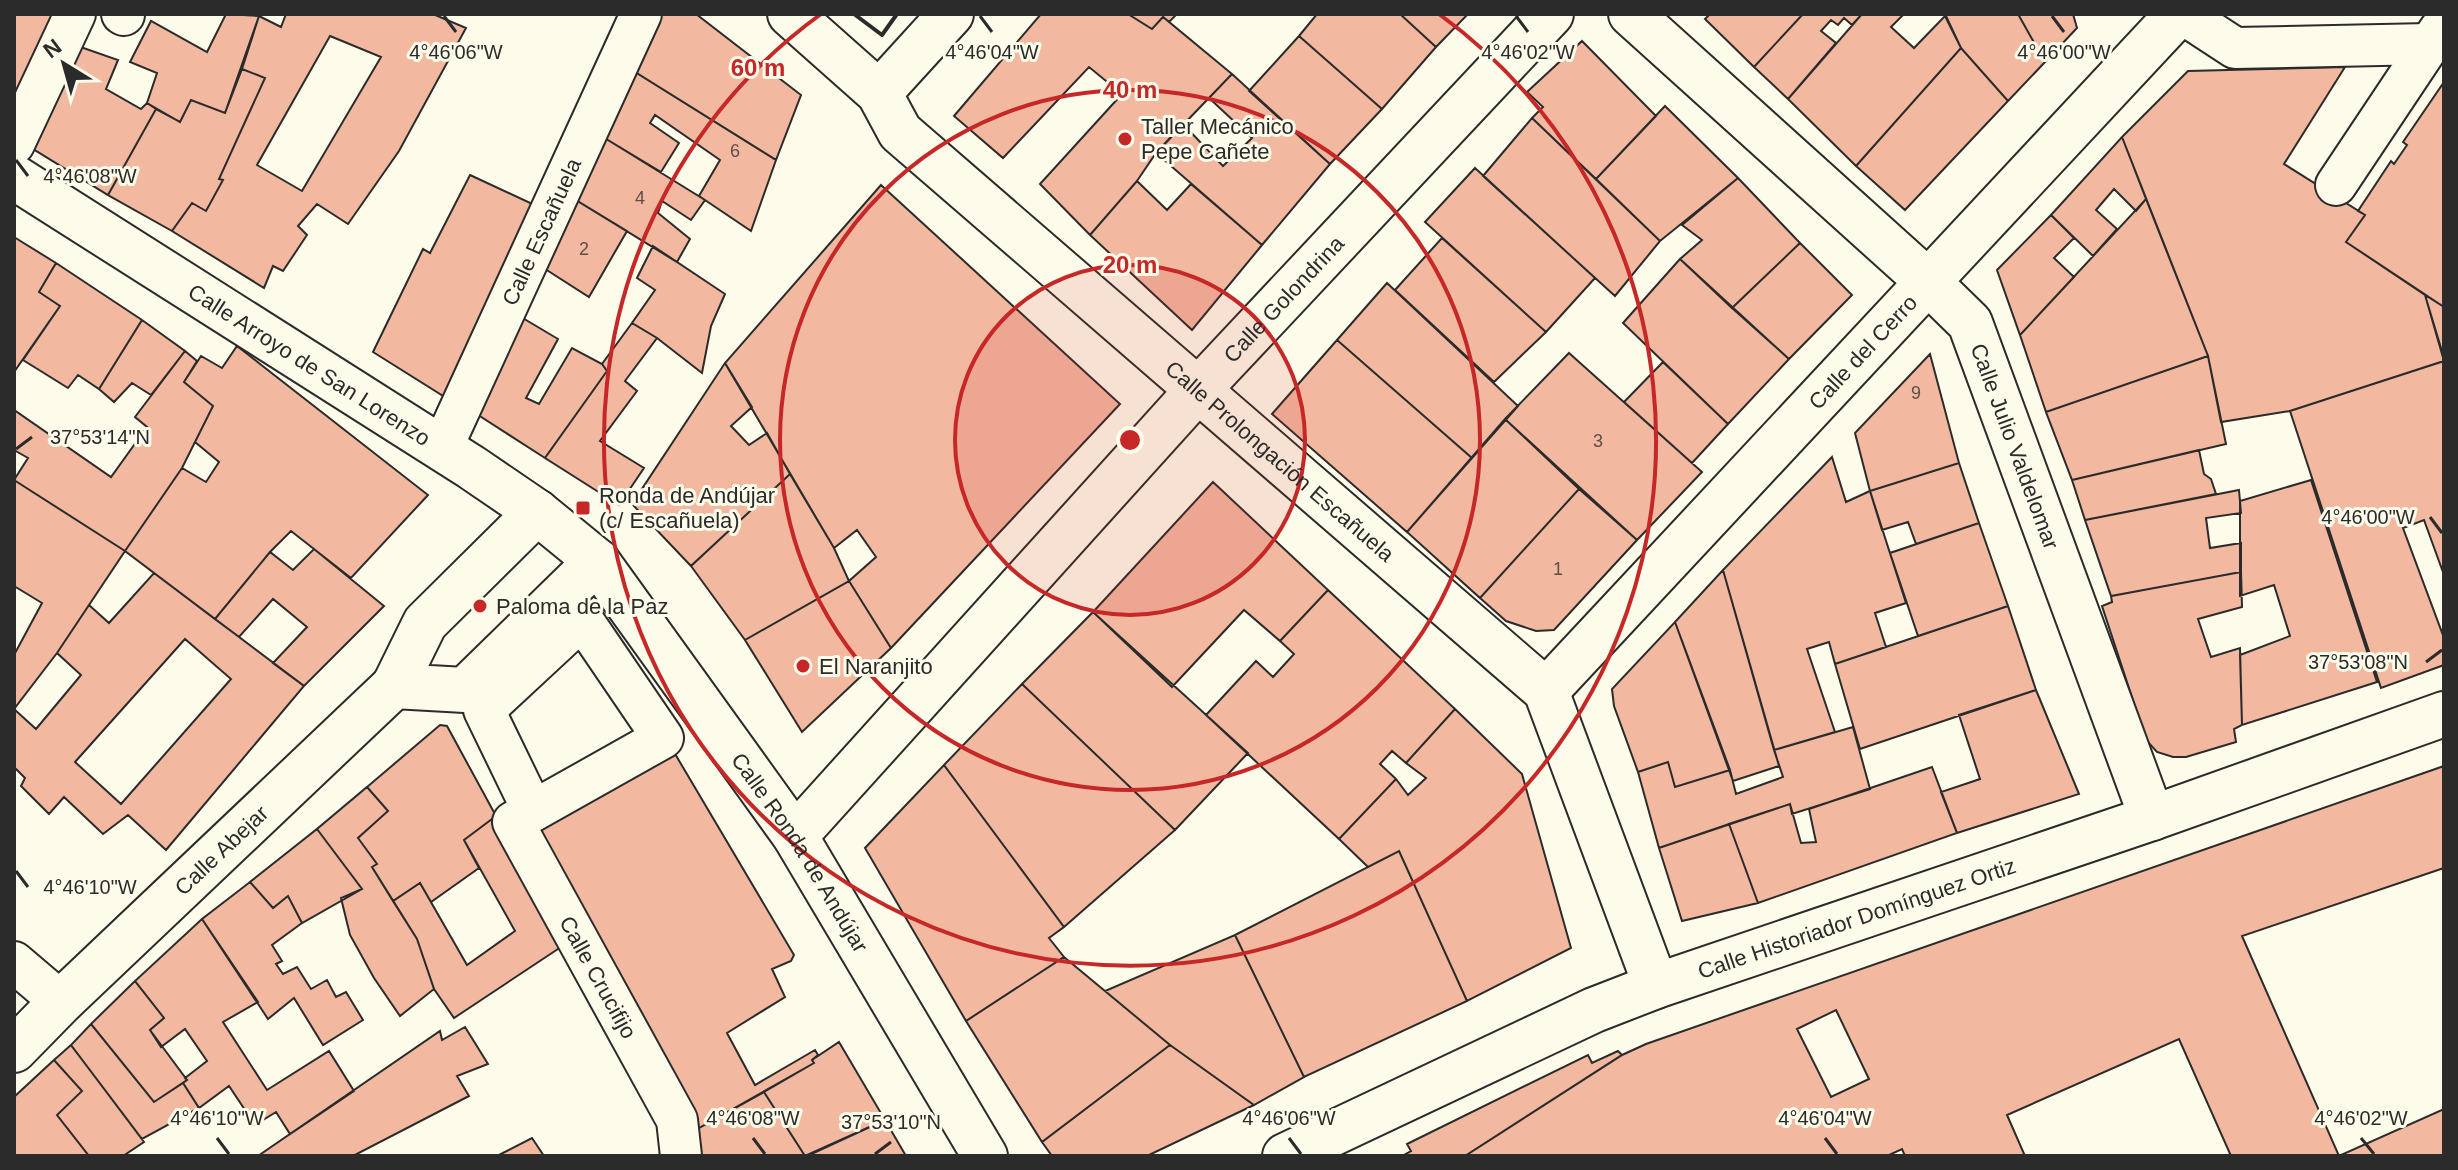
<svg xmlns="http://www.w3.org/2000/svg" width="2458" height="1170" viewBox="0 0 2458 1170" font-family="Arial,sans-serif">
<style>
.building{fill:#f2b8a0;stroke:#2b2b2b;stroke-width:2;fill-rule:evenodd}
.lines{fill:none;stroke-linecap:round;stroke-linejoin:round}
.pedestrian-casing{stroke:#2b2b2b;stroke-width:44}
.minor-casing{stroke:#2b2b2b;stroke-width:48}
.pedestrian{stroke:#fdfbea;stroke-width:40}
.minor{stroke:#fdfbea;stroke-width:44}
.wall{stroke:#2b2b2b;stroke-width:4}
.ticks{fill:none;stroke:#2b2b2b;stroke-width:3}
.ring{fill:none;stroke:#c62828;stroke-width:4}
.poi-dot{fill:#c62828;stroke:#fdfbea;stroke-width:3}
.labels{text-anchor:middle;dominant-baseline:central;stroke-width:6;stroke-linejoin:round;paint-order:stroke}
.number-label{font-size:18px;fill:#5d4e48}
.poi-label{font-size:22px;fill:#2b2b2b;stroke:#fdfbea;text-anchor:start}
.street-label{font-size:22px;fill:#2b2b2b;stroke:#fdfbea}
.ticks-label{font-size:20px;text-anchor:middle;fill:#2b2b2b;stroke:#fdfbea;stroke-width:6;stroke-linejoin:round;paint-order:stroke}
.centre{fill:#c62828;stroke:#fdfbea;stroke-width:4}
.ring-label{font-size:24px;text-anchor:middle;font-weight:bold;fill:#c62828;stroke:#fdfbea;stroke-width:6;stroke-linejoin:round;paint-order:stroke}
</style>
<rect width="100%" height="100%" fill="#fdfbea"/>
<!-- building -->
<path class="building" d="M14,14H64L14,137Z
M226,14L259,16L225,113L191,100L180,122L147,103L157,73L130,62L151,21L207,52Z
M286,14H433L466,28L399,151L348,224L317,204L298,226L307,235L283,271L273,266L264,288L172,231L192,203L206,211L223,180L219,179L265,78L242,69L259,16L281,27ZM330,36L381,57L302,191L257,165Z
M657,14H696L801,95L776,160L632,70Z
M1041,14H1128L1152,29L1163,17L1232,74L1156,153L1137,181L1090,235L1040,184L1122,94L1089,67L1003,158L954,116Z
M1128,14H1177L1169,22L1163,17L1152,29Z
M1317,14H1400L1436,47L1382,109L1299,36Z
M1400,14H1468L1436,47Z
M1710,14H1803L1754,67L1705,19Z
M1803,14H1862L1852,25L1844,18L1838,25L1831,20L1821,31L1836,43L1788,99L1754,67Z
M1862,14H1904L1891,27L1914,48L1945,16L1961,48L1856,166L1788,99Z
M1945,14H2018L2045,62L2008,101L1961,48Z
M2018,14H2073L2077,28L2045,62Z
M1299,36L1382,109L1330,164L1249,91Z
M1582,41L1656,116L1596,179L1532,118L1543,107L1527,92Z
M72,44L118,60L106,89L141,109L147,103L156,109L108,195L25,144Z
M1961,48L2008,101L1905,210L1856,166Z
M2345,67L2284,164L2365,215L2346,242L2425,295L2444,361L2290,411L2221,422L2208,356L2122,137L2188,71Z
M242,69L265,78L219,179L223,180L206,211L192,203L172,231L108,195L156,109L180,122L191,100L225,113Z
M632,70L776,160L751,231L699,196L720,160L655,115L650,123L679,143L661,172L603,137Z
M1232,74L1330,164L1262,245L1156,153L1183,124L1223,166L1252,138L1209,98Z
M2444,82V307L2346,242L2365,215L2358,211L2391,161L2394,164L2407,145L2403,142Z
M1665,106L1738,178L1660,241L1596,179Z
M1532,118L1660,241L1615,296L1483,176Z
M603,137L705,200L691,220L662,201L658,213L690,239L677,262L576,200Z
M2122,137L2146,199L2136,211L2114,189L2096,210L2117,229L2093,256L2051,215Z
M1475,168L1595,278L1546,332L1425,222Z
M470,175L541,208L448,399L373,352L423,249L430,253Z
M1738,178L1800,243L1732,308L1680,259L1702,240L1682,225Z
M1137,181L1167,210L1191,184L1262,245L1192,330L1090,235Z
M881,185L1120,404L891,648L849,581L876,557L857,530L834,548L725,363Z
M2146,199L2208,356L2046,412L2020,335Z
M576,200L627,231L589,297L542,267Z
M2051,215L2074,238L2054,258L2074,277L2020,335L1997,270Z
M14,237L56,263L39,292L60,306L14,372Z
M1442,238L1546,332L1494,382L1395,290Z
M1800,243L1852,295L1789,359L1732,308Z
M653,246L725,294L711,326L702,373L657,338L632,323L655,290L637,278Z
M1680,259L1789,359L1728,424L1623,323Z
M56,263L142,320L99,389L78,375L68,388L23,360L60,306L39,292Z
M1387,283L1518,406L1472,458L1337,340Z
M2425,295L2444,307V358Z
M521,317L558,339L526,398L539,404L572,348L602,364L607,371L545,458L475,413Z
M142,320L185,351L151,395L132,383L114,402L99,389Z
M632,323L657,338L625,381L637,391L600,441L644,468L619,505L545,458L607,371L602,364Z
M1337,340L1472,458L1407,532L1272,414Z
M237,346L428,495L351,578L291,531L270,552L215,619L125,551L182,468L206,482L219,462L195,442L213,406L184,382L201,356L222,368Z
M185,351L197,361L184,382L213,406L182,468L125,551L14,480L28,458L14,450V410L111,477L147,427L135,417Z
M1569,353L1702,472L1637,540L1505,419Z
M1930,354L1959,463L1870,491L1855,433Z
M2208,356L2226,444L2072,480L2046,412Z
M2444,361V575L2424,520L2403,528L2444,638V665L2381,688L2290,411Z
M1663,362L1728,424L1692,463L1624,402Z
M725,363L752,407L731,426L749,445L767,433L790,474L691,566L632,504Z
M1505,419L1579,489L1480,598L1407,532Z
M2199,450L2204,474L2211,479L2216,494L2085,520L2072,480Z
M1832,457L1846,502L1870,491L1906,603L1875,613L1886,647L1835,664L1829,642L1807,649L1835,732L1774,750L1723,570Z
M1959,463L1979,523L1916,544L1908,522L1882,530L1870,491Z
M790,474L834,548L849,581L745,640L691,566Z
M14,480L125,551L57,653L14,709V655L42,603L14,586Z
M2311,480L2377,682L2242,725L2240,655L2290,636L2274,585L2240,596V501Z
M1213,482L1328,590L1280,641L1244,610L1172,687L1093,612Z
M1579,489L1637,540L1554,630L1536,631L1506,621L1480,598Z
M2239,490L2241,513L2206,518L2210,548L2241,543V572L2111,596L2085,520Z
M1979,523L2008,606L1918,636L1890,553Z
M314,549L384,606L304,686L273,663L307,627L273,599L239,637L215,619L270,552L293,570Z
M1723,570L1779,766L1733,781L1675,622Z
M2241,572L2242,607L2198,619L2211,657L2240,648L2242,725L2234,729L2236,742L2186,757H2173L2157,752L2146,740L2102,606L2112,602L2111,596Z
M154,573L304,686L166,850L128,815L103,834L64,797L49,814L21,786L25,778L14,767V709L36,729L81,675L57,653L89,605L109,623ZM185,639L231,679L121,804L75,762Z
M849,581L891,648L802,732L745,640Z
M1328,590L1455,709L1406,763L1392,751L1380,764L1396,779L1339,839L1206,715L1256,661L1273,677L1294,654L1280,641Z
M2008,606L2036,690L1860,749L1835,664Z
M1093,612L1248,753L1175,830L1022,684Z
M1675,622L1730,770L1675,787L1668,762L1638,772L1614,706L1612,689Z
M1022,684L1175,830L1064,927L944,765Z
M2036,690L2079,794L1957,833L1941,792L1980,779L1959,715Z
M1455,709L1522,774L1571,948L1467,1001L1399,851L1368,867L1339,839L1396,779L1408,795L1426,778L1406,763Z
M440,725L447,726L496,816L464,840L479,868L431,902L420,883L393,901L372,867L377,864L358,838L388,811L367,787Z
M1853,727L1870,789L1792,814L1790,804L1659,848L1638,772L1668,762L1675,787L1730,770L1736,794L1783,777L1774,750Z
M668,742L794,955L791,961L772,969L785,997L727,1033L755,1085L815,1050L818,1055L812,1060L814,1063L692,1132L523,820Z
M944,765L1064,927L1049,938L1064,957L966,1021L865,848Z
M2444,766V868L2242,936L2339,1156L2444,1109V1156H2231L2179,1039L2007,1115L2025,1156H1905L1902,1149L1887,1156H1465L1622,1055L1646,1044ZM1836,1010L1869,1079L1831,1097L1797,1029Z
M1932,767L1957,833L1758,903L1729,824L1790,804L1801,843L1816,842L1809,809Z
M367,787L388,811L358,838L377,864L372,867L417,939L434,989L400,1016L374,978L350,935L341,898L362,889L317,829Z
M496,816L567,943L454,1018L434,989L417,939L393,901L420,883L467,965L515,931L464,840Z
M1729,824L1758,903L1682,921L1659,848Z
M317,829L362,889L302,923L288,896L273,908L250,882Z
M1399,851L1467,1001L1304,1077L1235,935Z
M250,882L273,908L288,896L302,923L272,945L282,961L276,964L283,974L297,967L311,989L327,980L336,997L346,992L363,1020L323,1045L294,998L268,1019L202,919Z
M202,919L258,1002L223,1022L267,1090L329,1051L354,1091L290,1134L276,1112L255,1125L229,1086L199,1108L183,1083L187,1080L185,1078L207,1061L185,1029L161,1047L150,1030L164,1018L135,981Z
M1235,935L1304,1077L1254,1105L1170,1045L1105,991Z
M1064,957L1170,1045L1042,1142L966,1021Z
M135,981L164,1018L150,1030L187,1080L154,1102L91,1024Z
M91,1024L154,1102L183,1083L199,1108L142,1139L71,1045Z
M465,1027L488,1064L457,1076L469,1096L353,1156H258L440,1031L442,1040Z
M839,1042L885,1120L805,1156L764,1092L814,1063L812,1060Z
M71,1045L144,1142L123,1156H89L57,1115L82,1091L54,1060Z
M1170,1045L1254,1105L1147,1156H1052L1042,1142Z
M1618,1051L1622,1055L1465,1156H1402L1411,1151L1407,1144L1588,1055L1592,1063Z
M54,1060L82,1091L57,1115L89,1156H14V1097Z
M764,1092L805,1156H702L692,1132Z
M885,1120L906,1156H807Z
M532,1138L544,1156H497Z"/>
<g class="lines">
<defs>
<g id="pedestrian">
<path d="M122,14L124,15"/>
<path d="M2183,14L2235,48L2429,44"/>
<path d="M14,144L75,14"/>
<path d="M2336,185L2440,29"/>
<path id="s1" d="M442,448L641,14"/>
<path d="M582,619L663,738L533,811L484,710Z"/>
<path id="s2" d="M533,811L513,822L677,1120L681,1156"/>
<path d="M14,962L61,1002"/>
</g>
<g id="minor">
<path id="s3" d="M790,14L879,93L900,132L1546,691L1656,986"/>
<path id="s4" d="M1631,14L1927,281L1970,323L2152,818"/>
<path d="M879,93L951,14"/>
<path id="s5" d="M14,177L471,467L537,512L597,561L795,836L985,1156"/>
<path d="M537,512L425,623L394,686L465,690L597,561"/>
<path id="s6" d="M1546,691L2178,14"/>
<path id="s7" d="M795,836L1197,391L1551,14"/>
<path id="s8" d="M14,1050L61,1002L394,686"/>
<path id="s9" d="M1285,1156L1594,1010L1656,986L2152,818L2444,714"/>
</g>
</defs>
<!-- pedestrian casing -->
<use href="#pedestrian" class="pedestrian-casing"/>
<!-- minor casing -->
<use href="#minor" class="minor-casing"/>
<!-- pedestrian -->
<use href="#pedestrian" class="pedestrian"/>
<!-- minor -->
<use href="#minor" class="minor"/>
<!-- wall -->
<path class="wall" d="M854,14L882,35L897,14"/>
</g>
<!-- ticks -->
<path class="ticks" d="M444,16L456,32M980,16L992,32M1516,16L1528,32M2052,16L2064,32M16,160L28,176M16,449L32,437M2430,517L2442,533M2426,662L2442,650M16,871L28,887M217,1138L229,1154M753,1138L765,1154M1289,1138L1301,1154M1825,1138L1837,1154M2361,1138L2374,1154M875,1154L891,1142"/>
<!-- distance rings -->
<circle cx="1130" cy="440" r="175" fill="#c62828" fill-opacity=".12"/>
<g class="ring">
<circle cx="1130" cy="440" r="175"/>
<circle cx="1130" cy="440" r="350"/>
<path d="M1439 14A526 526 0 1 1 821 14"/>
</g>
<!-- markers -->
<g class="poi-dot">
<circle cx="1125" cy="139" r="8"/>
<rect x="575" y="500" width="16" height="16" rx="4"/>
<circle cx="480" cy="606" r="8"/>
<circle cx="803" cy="666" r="8"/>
</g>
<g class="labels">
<!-- number labels -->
<g class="number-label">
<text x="735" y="151">6</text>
<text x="640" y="198">4</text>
<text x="584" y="249">2</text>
<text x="1916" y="393">9</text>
<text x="1598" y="441">3</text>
<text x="1558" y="569">1</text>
</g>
<!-- poi labels -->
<g class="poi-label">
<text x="1141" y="126">Taller Mecánico<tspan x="1141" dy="25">Pepe Cañete</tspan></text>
<text x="599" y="495">Ronda de Andújar<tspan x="599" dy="25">(c/ Escañuela)</tspan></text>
<text x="496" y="606">Paloma de la Paz</text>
<text x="819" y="666">El Naranjito</text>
</g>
<!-- street labels -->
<g class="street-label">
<text stroke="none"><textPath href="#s1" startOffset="238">Calle Escañuela</textPath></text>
<text stroke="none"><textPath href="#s7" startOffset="726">Calle Golondrina</textPath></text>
<text stroke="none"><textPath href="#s6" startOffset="464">Calle del Cerro</textPath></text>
<text stroke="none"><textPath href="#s5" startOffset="350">Calle Arroyo de San Lorenzo</textPath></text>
<text stroke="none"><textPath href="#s4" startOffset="590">Calle Julio Valdelomar</textPath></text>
<text stroke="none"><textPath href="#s3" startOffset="666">Calle Prolongación Escañuela</textPath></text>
<text stroke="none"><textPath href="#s8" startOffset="288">Calle Abejar</textPath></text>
<text stroke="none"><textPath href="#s5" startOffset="1054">Calle Ronda de Andújar</textPath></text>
<text stroke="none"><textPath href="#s9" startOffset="620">Calle Historiador Domínguez Ortiz</textPath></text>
<text stroke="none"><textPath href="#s2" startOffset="200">Calle Crucifijo</textPath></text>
</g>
</g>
<g class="ticks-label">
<text x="456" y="59">4°46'06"W</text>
<text x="992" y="59">4°46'04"W</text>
<text x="1528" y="59">4°46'02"W</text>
<text x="2064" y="59">4°46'00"W</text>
<text x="90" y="183">4°46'08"W</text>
<text x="100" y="444">37°53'14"N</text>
<text x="2368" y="524">4°46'00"W</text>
<text x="2358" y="669">37°53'08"N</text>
<text x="90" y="894">4°46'10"W</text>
<text x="217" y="1125">4°46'10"W</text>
<text x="753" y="1125">4°46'08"W</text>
<text x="1289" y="1125">4°46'06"W</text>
<text x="1825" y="1125">4°46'04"W</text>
<text x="2361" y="1125">4°46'02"W</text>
<text x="891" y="1129">37°53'10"N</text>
</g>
<circle cx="1130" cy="440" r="12" class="centre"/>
<g class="ring-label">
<text x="758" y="76">60 m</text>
<text x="1130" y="98">40 m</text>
<text x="1130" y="273">20 m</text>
</g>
<!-- border -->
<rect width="2458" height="1170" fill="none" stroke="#2b2b2b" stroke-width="32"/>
<!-- north arrow -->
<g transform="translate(64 64) rotate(323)" stroke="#fdfbea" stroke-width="6" paint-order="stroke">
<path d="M0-6L14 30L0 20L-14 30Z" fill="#2b2b2b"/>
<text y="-12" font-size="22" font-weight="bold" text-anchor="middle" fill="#2b2b2b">N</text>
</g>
</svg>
